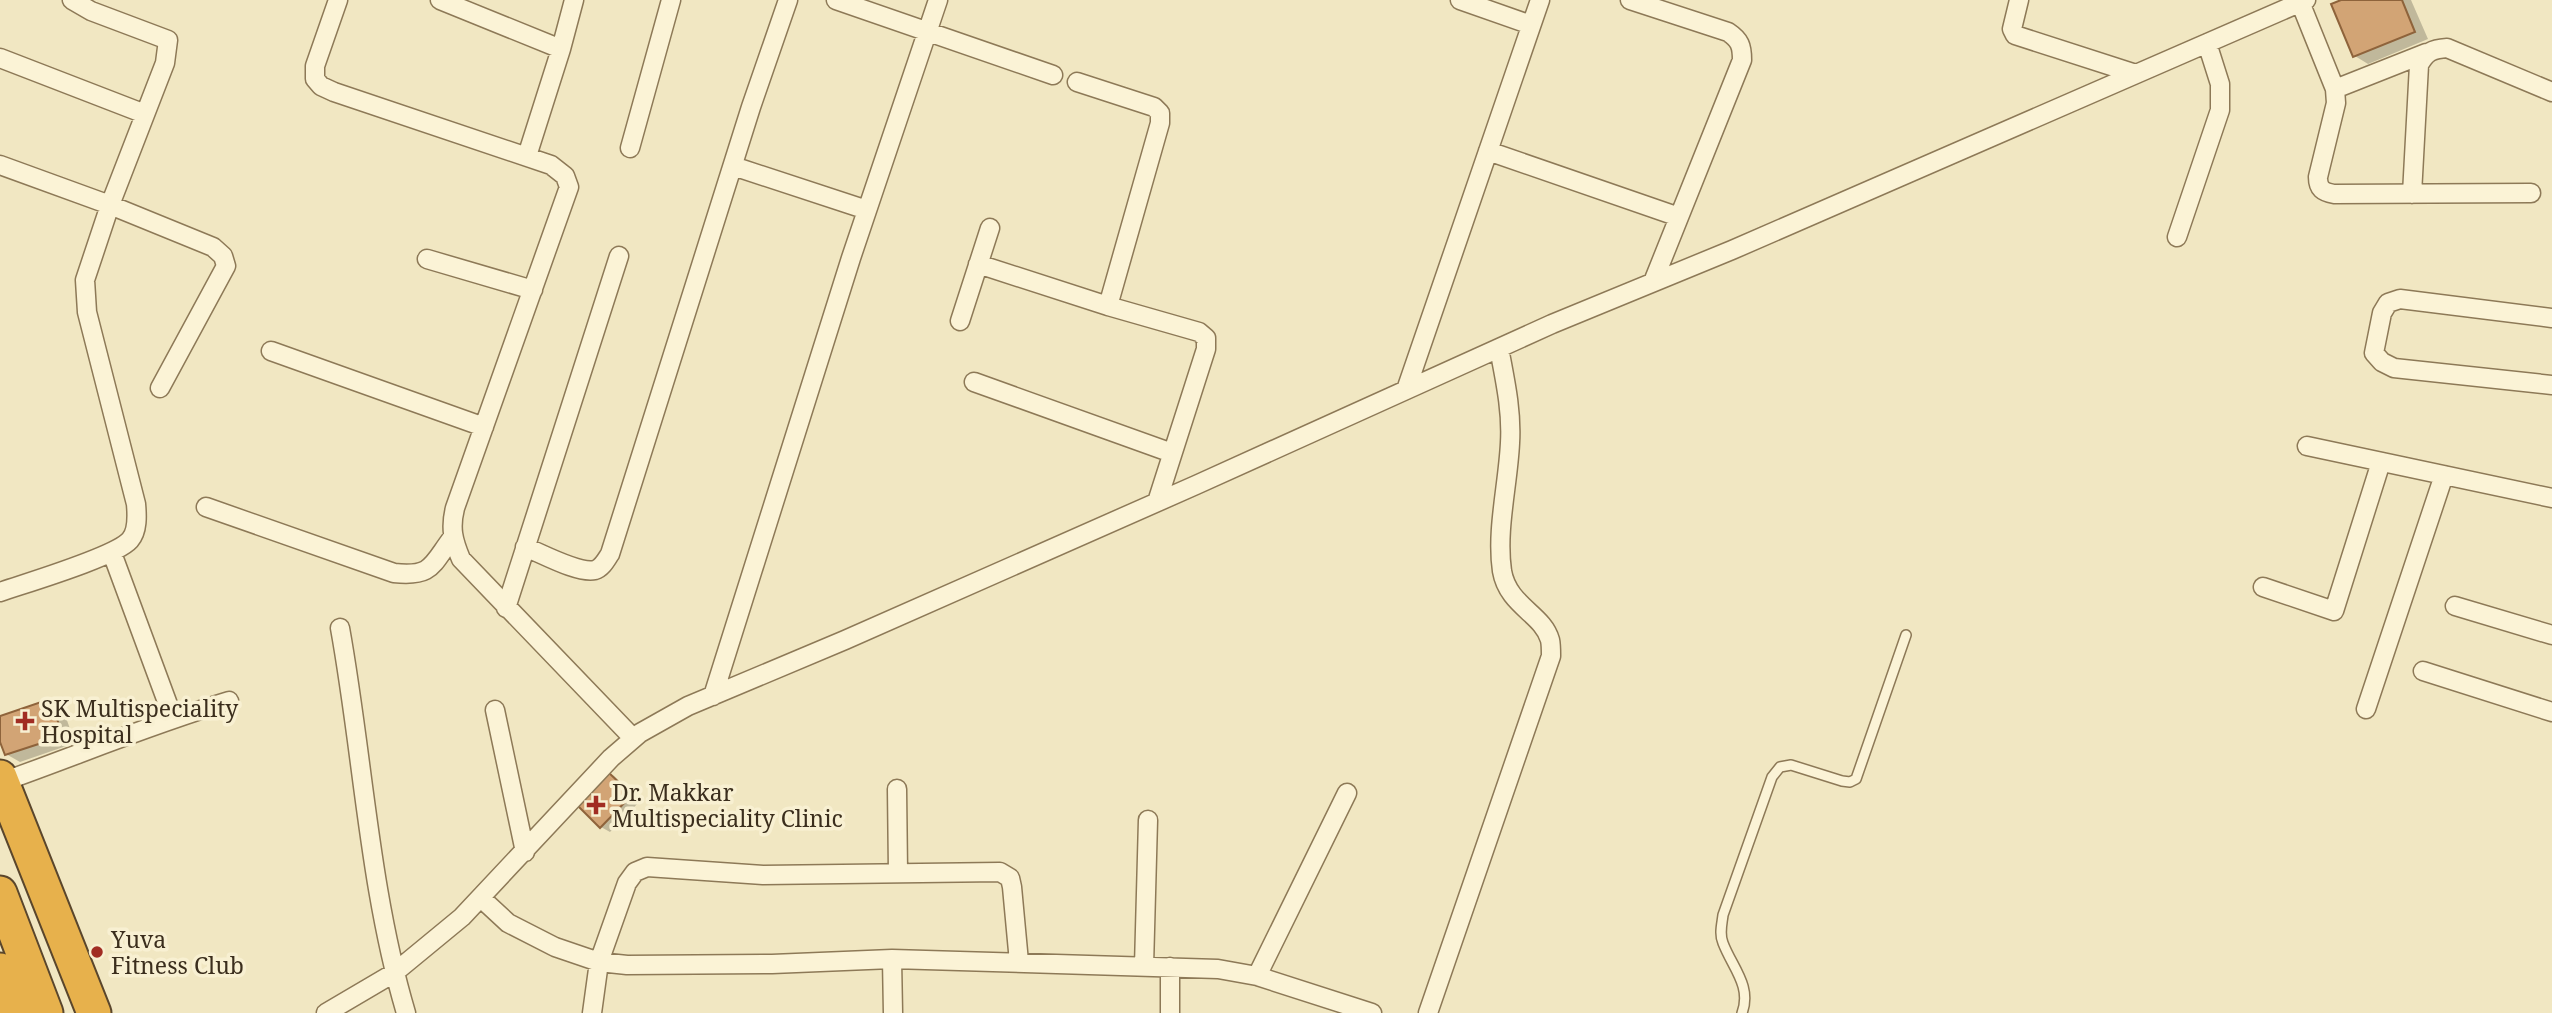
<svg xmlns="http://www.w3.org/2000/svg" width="2552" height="1013" viewBox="0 0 2552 1013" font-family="'Noto Serif',serif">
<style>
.shadow{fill:#0003}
.building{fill:#d2a475;stroke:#8e633b;stroke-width:2}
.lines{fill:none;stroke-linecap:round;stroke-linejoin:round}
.lane-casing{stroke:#8d7957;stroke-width:12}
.street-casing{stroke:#8d7957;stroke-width:21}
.highway-casing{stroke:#5a462c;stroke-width:37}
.lane{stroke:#fbf3d6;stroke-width:9}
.street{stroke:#fbf3d6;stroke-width:18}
.highway{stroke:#e7b14c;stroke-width:33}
.poi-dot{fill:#a12d23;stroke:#f8f0d2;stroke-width:2.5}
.labels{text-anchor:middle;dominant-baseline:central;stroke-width:7;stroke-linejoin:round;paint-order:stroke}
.poi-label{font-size:23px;fill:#3b2e1d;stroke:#f8f0d2;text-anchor:start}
</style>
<rect width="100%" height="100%" fill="#f1e7c2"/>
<!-- shadow -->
<path class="shadow" d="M2345,0H2411L2428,39L2368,64L2355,56Z
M50,701L63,709L75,743L20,762L6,754L0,737V718Z
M605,771L614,776L640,801L610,832L601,827Z"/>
<!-- building -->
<path class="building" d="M2341,0H2402L2415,32L2353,57L2331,4Z
M50,699L63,736L5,755L0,742V716Z
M605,769L632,795L600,828L573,801Z"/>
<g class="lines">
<defs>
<path id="lane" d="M1742,1013C1752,986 1732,967 1723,943C1719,934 1722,924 1723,915L1772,777L1780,767L1791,765L1842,781L1850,782L1856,779L1906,635"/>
<path id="street" d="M338,0L315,66V79L321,86L334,92L551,165L565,176L569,187L455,508C450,528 453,540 461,559L633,738
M440,0L561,49
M836,0L1053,75
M1460,0L1531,25
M1630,0L1728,32C1740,40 1742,46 1742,60L1653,282
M2019,0L2012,29L2015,35L2136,74
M2300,2L2335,89L2336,103L2318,177C2318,189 2323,192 2334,194L2531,193
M0,58L145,114
M1077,82L1154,107L1160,113V123L1108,306L1199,332L1206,338V349L1157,502
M2335,89L2426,53
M630,148L671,0
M1488,151L1679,217
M527,156L561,49L574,0
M0,165L110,205L213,247L223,256L226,266L160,388
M733,166L867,210
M2412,194L2419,65C2426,52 2432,49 2447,48L2552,92
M2177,237L2220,110V84L2207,43
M427,259L533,290
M978,264L1108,306
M2552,318L2400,299L2388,303L2382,313L2374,353L2382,362L2394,368L2552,385
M960,321L990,228
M271,351L484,427
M974,382L1172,453
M1406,390L1540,0
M2307,446L2552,498
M206,507L394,573C432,577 431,566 452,538
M525,547C541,553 578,574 595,570C602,568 606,560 610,554L751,107L788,0
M112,553L173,718
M2263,587L2334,611L2381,462
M0,592C26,583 115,557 130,540C138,531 137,515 136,504L87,312L85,280L110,205L165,63L168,40L91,11L72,0
M2455,606L2552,635
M506,608L619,256
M340,628C363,755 369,889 406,1013
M2423,671L2552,712
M713,696L851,258L938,0
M2366,709L2444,475
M495,710L525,852
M2,782C78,755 152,724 229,701
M897,789L898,872
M481,898L508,923L555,947L599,962L627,965L772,964L892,959L1218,969L1257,976L1372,1013
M892,959L893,1013
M1144,966L1148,820
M1170,967V1013
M1257,976L1347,793
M326,1013L394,973L462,917L611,758L640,733L688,706L845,640L1196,485L1552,324L1732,250L2306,0
M592,1013L599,962L627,883L635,872L647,867L763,875L1000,872L1010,878L1012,887L1019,962
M1428,1013L1551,656C1551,651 1551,644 1550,640C1543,614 1508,606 1502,571C1496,530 1508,485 1510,443C1512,411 1505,380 1499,348"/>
<path id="highway" d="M0,777L94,1013
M0,893L46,1013
M0,970L17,1013"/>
</defs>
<!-- lane casing -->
<use href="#lane" class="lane-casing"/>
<!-- street casing -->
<use href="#street" class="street-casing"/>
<!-- highway casing -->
<use href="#highway" class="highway-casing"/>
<!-- lane -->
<use href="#lane" class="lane"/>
<!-- street -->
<use href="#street" class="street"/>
<!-- highway -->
<use href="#highway" class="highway"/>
</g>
<!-- markers -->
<g class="poi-dot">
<path d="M21.5 710.5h7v7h7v7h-7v7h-7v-7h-7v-7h7z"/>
<path d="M592.5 794.5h7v7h7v7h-7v7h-7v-7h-7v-7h7z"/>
<circle cx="97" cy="952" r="7"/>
</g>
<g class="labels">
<!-- poi labels -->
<g class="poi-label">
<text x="41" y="708">SK Multispeciality<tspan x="41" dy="26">Hospital</tspan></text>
<text x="612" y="792">Dr. Makkar<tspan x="612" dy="26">Multispeciality Clinic</tspan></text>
<text x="111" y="939">Yuva<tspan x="111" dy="26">Fitness Club</tspan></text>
</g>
</g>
</svg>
